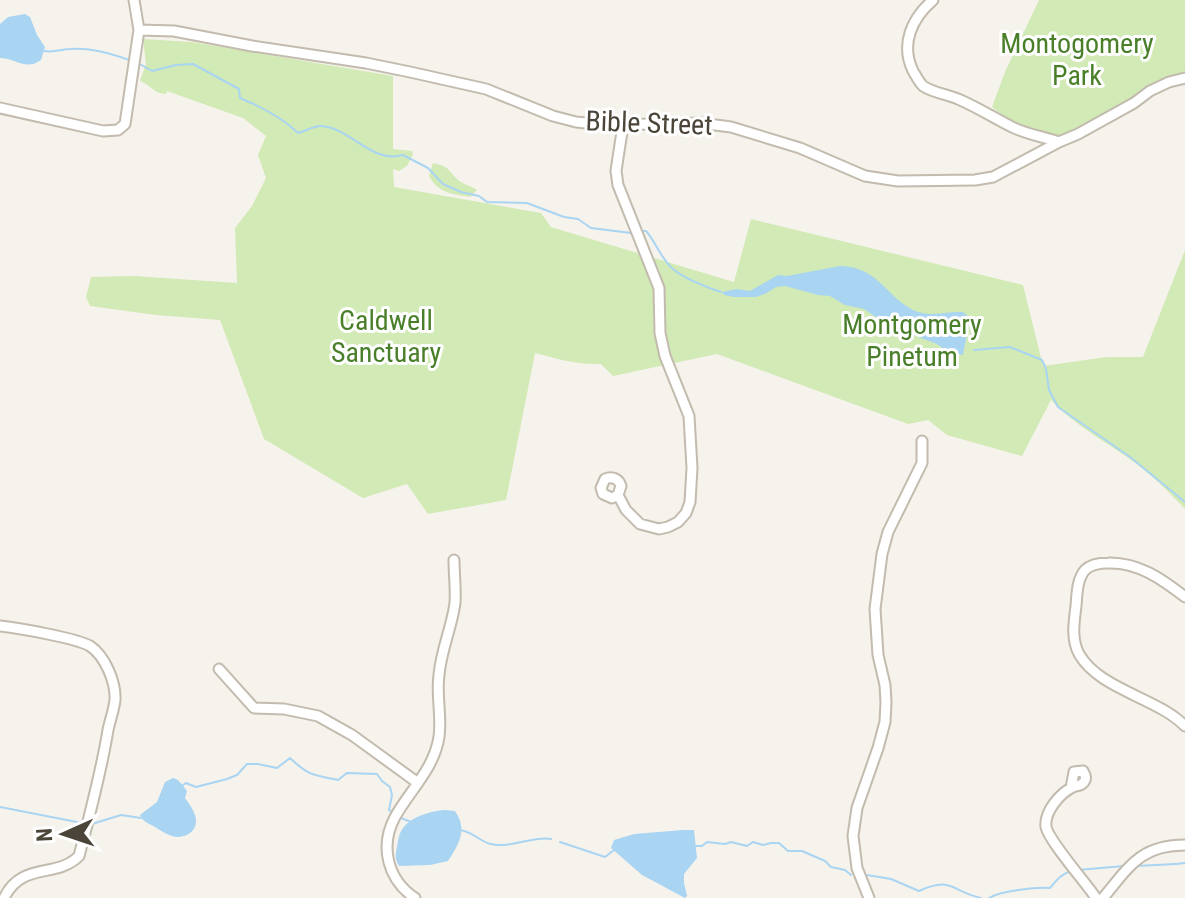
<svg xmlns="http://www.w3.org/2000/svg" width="1185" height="898" viewBox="0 0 1185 898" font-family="'Roboto Condensed',sans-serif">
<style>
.green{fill:#d2eab5}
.water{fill:#a9d4f2}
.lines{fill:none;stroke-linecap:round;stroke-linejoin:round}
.stream{stroke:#a9d4f2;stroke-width:2}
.minor-casing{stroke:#c2bbae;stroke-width:13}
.minor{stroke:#fff;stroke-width:9}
.labels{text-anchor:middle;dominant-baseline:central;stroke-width:6;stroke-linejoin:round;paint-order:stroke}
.park-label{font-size:28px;fill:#4a7f2a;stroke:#fff}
.street-label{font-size:28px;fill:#4b4439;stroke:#fff}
</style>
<rect width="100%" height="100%" fill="#f6f3ec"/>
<!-- green -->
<path class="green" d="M1039,0H1185V76L1155,85L1052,141L1011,122L992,107L1005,72Z
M143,39L192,42L393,76V149L412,151L413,154L407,166L399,171L393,169L394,187L541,213L551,227L734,282L751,219L1023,285L1043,366L1107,357H1143L1185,250V509C1171,494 1155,478 1138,465C1109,443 1076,427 1051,400L1022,456L947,435L928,420L908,424L717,354L613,376L601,364C578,365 558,359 535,353L506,500L428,514L407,484L363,498L264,439L220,320L156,315L90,306L86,297L91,277L134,276L237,283L235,228L252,206L266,178L258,155L266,136L243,118L167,91L166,94C154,94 151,85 140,81L146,64Z
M433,163C450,167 447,169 457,179C462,184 471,186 477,190L470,197C452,194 438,193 429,176Z"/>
<!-- water -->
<path class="water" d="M25,14L30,17L37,35L45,47L41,60C26,71 15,58 0,58V24L8,17Z
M840,266C879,267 884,295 913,310C929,318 946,311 963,312L970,318L963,355L949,353L937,344L889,326L864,309L845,305L830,296L818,295L785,286L776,287L765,294L756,297H734L724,295L722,292L737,289L750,291L778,275L787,276Z
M173,778C178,778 184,787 187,791L185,798C189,803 193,809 195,815C200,830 186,840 172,836C166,834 160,830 155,827C148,823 143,822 140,815L157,802L165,782Z
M445,810L455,811C468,830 459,844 448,861L430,865L399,866C395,859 395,855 397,847C398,841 399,833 403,828C412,816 431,811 445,810Z
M683,830H694L697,858L684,874V883L687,896L685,898L642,875L611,848L614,840L634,834Z"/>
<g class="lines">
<!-- stream -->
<path class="stream" d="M44,51C55,53 61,49 71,49C91,47 113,54 132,61
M138,63L152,71L176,65L193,64L239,89L240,98C259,106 284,119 298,133C306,131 315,125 322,126C352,129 372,164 403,155L428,168L443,184L461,192L479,196L487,202L527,203L564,217L578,219L591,228L631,233
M641,231H646C656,242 661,259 673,269C683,278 708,288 721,292
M974,350L1010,347L1042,360L1046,369L1049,390L1058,407L1130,457L1185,502
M180,787L186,783L196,787L227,779L237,775L247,764H258L277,768L290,758C309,776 313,775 338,780L347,773L377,774L382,781L390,787L392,795L389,810L391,811
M0,807L82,823
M401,818L411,822
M92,824L121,815L141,818
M460,830C474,832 480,842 491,844C509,849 536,835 551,839
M560,842L605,857L614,850
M696,846H702L707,842L725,844L731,842L747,846L753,842L763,845L771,843H779L788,851H802L825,861L831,867L845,870L851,875
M1134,866C1151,865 1168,865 1185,863
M1078,870L1124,866
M867,875L891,879L919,891C952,876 951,891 981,898
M989,898C1001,891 1036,887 1050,888C1056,881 1062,873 1072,871"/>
<defs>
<path id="minor" d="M933,0C912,18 900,44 913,71C916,76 919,82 923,86C933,93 947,94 958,99C977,107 994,118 1012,127C1026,134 1044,137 1059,142
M139,30L174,31L252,46L366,63L410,72L486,89L553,116L576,122L605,125L700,123L731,127L800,148L865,176L898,181L975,180L993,177L1059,142L1078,134L1134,103L1150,91L1169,82L1185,78
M0,108L103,131L118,130L125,124L139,30L134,0
M618,495L612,498L603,494L601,488L605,479C613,476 619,479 621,486L618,495L626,510L640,524L659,529L668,527L678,522L686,513L690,502L692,468L689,416L665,356L660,333L659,288L618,185L616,171L623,125
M1185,597C1162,579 1138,562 1108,563C1100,563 1091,564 1085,570C1077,579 1077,594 1076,606C1074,622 1071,639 1079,654C1100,690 1156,697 1185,726
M0,626C18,628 76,638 90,646C105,656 116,682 115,700C114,710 110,720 108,730C101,773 90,814 79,856C56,879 22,861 4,898
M219,669L254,708L284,709L318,716L352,735L418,783
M1071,788L1074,772L1083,771C1085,775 1087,778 1084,782C1080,787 1077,785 1073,787C1060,793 1044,812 1046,827C1049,841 1086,883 1096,898
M415,898C388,880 379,847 395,817C410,790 434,769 439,737C442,716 436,695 439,675C441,650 452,627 455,603C456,589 454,574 454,560
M869,898L857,868L853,836L857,808L878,748L885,722L886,702L885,685L878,655L875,609L882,554L888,532L922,463V441
M1103,898C1129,867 1140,845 1185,845"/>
</defs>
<!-- minor casing -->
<use href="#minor" class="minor-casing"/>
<!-- minor -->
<use href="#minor" class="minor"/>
</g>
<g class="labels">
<!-- park labels -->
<g class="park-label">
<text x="1077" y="43">Montogomery<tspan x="1077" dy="32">Park</tspan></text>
<text x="386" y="320">Caldwell<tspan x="386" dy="32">Sanctuary</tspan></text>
<text x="912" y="324">Montgomery<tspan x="912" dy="32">Pinetum</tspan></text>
</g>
<!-- street labels -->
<g class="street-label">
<text transform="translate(649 123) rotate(2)">Bible Street</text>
</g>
</g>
<!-- north arrow -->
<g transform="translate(64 834) rotate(267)" stroke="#ffffff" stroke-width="6" paint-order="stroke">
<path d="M0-6L14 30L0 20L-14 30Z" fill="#4b4439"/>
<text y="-12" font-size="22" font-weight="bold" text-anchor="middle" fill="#4b4439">N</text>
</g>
</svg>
